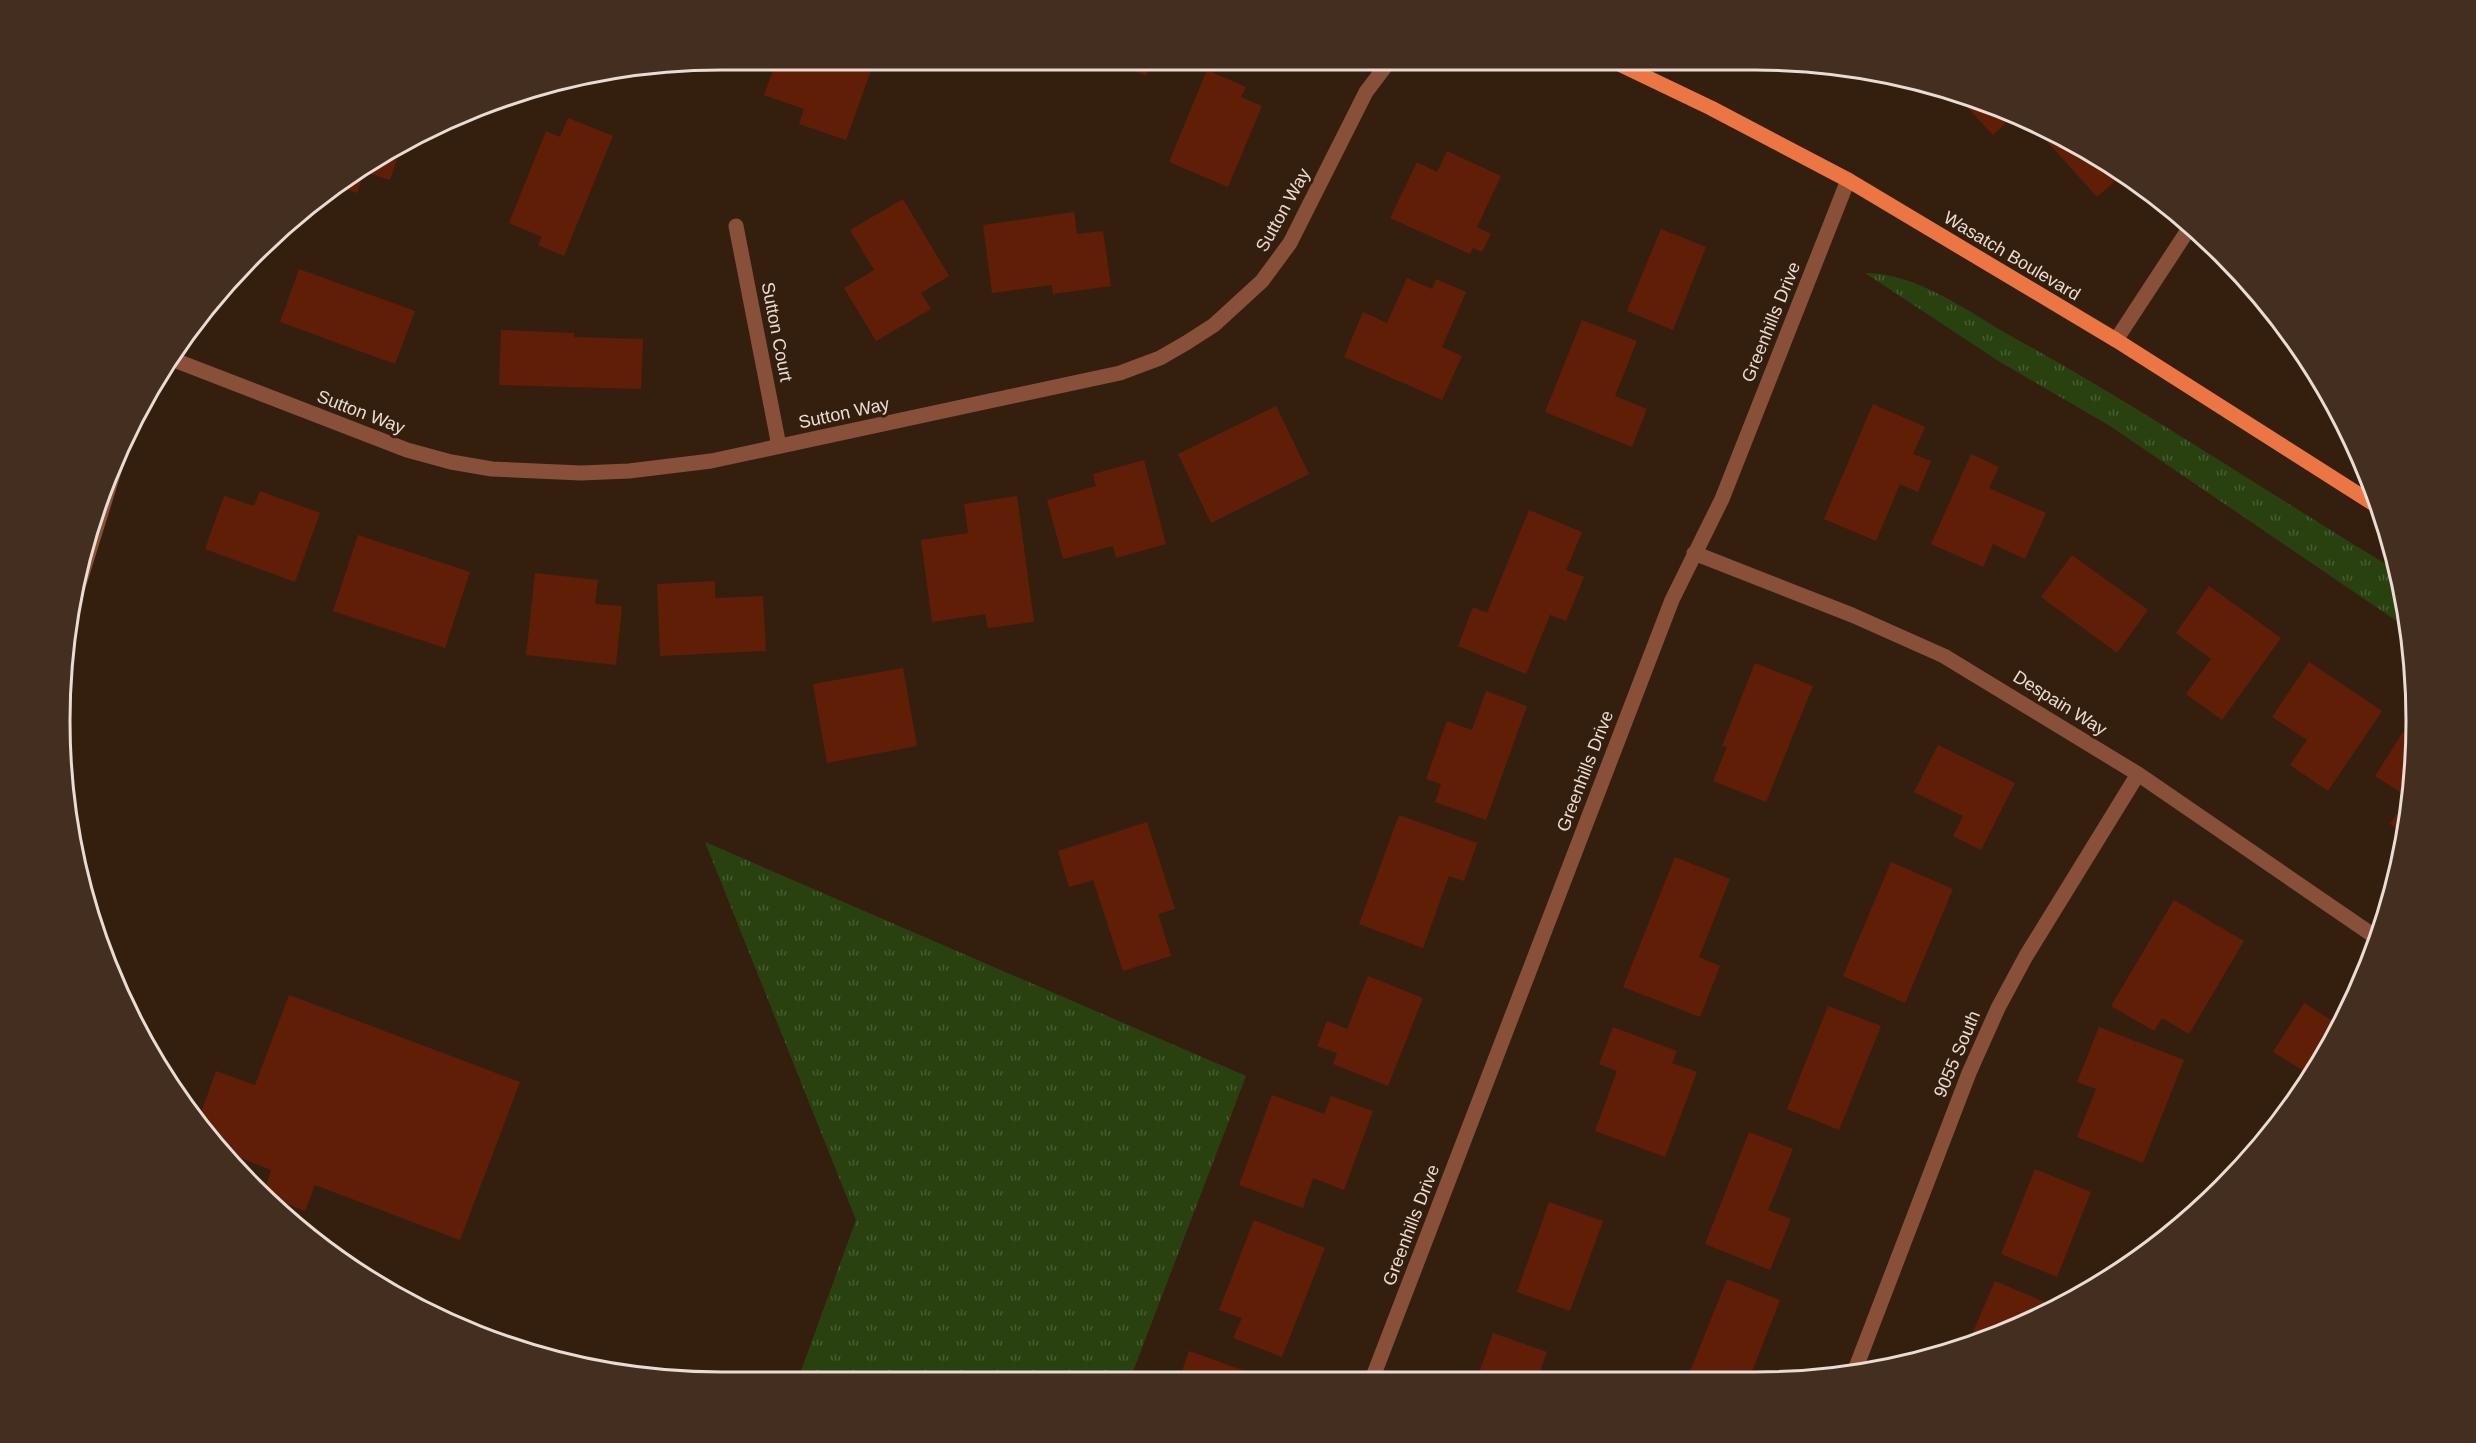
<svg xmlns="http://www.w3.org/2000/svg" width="2476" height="1443" viewBox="0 0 2476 1443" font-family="Arial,sans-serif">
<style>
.grass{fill:url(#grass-tufts)}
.building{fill:#601e06}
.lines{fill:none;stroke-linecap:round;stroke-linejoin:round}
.minor{stroke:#885038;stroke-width:15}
.major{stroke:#eb7643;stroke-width:15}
.labels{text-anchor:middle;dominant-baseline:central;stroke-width:6;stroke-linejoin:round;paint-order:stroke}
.street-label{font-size:18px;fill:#eadcd2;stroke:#341f0f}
.rim{fill:none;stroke:#eadcd2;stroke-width:3}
</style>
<defs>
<pattern id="grass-tufts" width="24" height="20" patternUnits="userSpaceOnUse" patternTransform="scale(1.5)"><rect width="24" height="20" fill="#29410f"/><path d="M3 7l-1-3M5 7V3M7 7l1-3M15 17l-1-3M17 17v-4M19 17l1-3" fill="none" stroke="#485c31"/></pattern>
</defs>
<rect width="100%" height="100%" fill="#341f0f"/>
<!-- grass -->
<path class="grass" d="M1865,273C1916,273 1966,310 2009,335C2142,408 2267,492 2397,571L2403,592L2407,628L2110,426L2000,362Z
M705,842L1246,1076L1129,1382H797L856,1220Z"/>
<!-- building -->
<path class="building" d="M1120,64H1152L1146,76Z
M775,65H873L846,140L799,124L804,109L764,95Z
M1207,70L1246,87L1241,97L1262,106L1228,187L1169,162Z
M1953,92L1967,95L2012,117L1993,135Z
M568,118L613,136L564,256L538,245L542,237L509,223L546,131L560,137Z
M2036,129L2122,171L2124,173L2097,197Z
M402,145L390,180L364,172L357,193L336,186Z
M1447,151L1501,176L1477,227L1491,234L1482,252L1473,248L1470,254L1390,218L1417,162L1437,172Z
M903,199L949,276L921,293L931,309L876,341L844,288L874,270L850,230Z
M1074,212L1077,234L1103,231L1111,286L1053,294L1052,285L992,293L983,225Z
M1661,229L1706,247L1673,330L1627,311Z
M299,269L415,311L395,364L280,322Z
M1407,278L1432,289L1436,279L1466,292L1442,347L1462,356L1442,400L1344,357L1363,312L1387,323Z
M1582,320L1637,341L1615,396L1647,409L1632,447L1545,412Z
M501,330L574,333V337L643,339L641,389L499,385Z
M1873,404L1925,427L1913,454L1931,461L1918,492L1900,484L1876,541L1824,519Z
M1276,406L1309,474L1211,523L1178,454Z
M1971,454L1999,467L1989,488L2046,513L2025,559L1993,544L1983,567L1931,544Z
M1144,460L1166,544L1116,558L1113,546L1063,559L1047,500L1096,486L1093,474Z
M260,491L320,513L295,582L205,549L224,496L254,506Z
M1017,496L1034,622L988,628L985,614L932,622L921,540L968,533L964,504Z
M1529,510L1582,532L1566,570L1584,577L1566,621L1550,615L1526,674L1458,646L1473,607L1487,613Z
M358,535L470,572L445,648L333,611Z
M2072,555L2148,610L2117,653L2041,597Z
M535,573L598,580L595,604L622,606L616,665L526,655Z
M715,581V598L763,596L766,651L660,656L657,584Z
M2209,586L2281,638L2222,720L2186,694L2211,659L2176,633Z
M2309,662L2382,711L2328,791L2290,765L2307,740L2272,717Z
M1755,663L1813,686L1766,802L1713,781L1727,747L1722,746Z
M903,668L917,746L827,763L813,684Z
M1486,691L1527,706L1486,820L1435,802L1441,784L1426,779L1447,721L1472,730Z
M2403,732L2414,739L2405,834L2390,824L2408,797L2375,776Z
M1938,745L2015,783L1981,850L1953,836L1963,816L1914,792Z
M1399,815L1477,843L1464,881L1449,876L1423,948L1359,924Z
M1147,822L1175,909L1158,914L1171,956L1123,971L1093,880L1069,887L1058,851Z
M1675,857L1730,879L1699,957L1720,966L1700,1017L1623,987Z
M1891,862L1953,889L1905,1003L1843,976Z
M2174,900L2244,941L2189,1034L2162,1018L2154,1031L2111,1006Z
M1368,976L1423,998L1388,1086L1333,1064L1337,1053L1317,1046L1327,1021L1347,1029Z
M289,995L520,1082L460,1240L315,1185L305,1211L263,1195L271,1170L221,1150L197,1124L216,1071L255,1085Z
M2304,1003L2339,1025L2312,1076L2273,1052Z
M1828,1006L1881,1026L1839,1130L1787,1109Z
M1613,1027L1677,1051L1672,1063L1697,1072L1665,1157L1595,1131L1617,1071L1599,1064Z
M2099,1027L2184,1060L2143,1163L2077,1137L2096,1089L2077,1082Z
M1272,1095L1324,1114L1331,1096L1373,1111L1344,1190L1313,1178L1303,1208L1239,1185Z
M1749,1132L1793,1149L1768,1210L1791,1219L1770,1270L1705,1244Z
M2035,1169L2091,1192L2057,1277L2001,1254Z
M1549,1202L1603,1221L1570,1311L1517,1292Z
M1254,1220L1325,1248L1282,1357L1233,1338L1242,1318L1219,1310Z
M1727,1279L1780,1300L1748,1382H1693L1687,1379Z
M1995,1281L2047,1303L2043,1314L1966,1348Z
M1493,1333L1547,1352L1536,1382H1476Z
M1189,1351L1248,1372L1244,1382H1178Z"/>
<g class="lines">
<!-- minor -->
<path class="minor" d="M736,226L779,446
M2116,340L2190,227
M169,358L407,450L451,462L492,469L581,473L629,471L711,461L1120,373L1160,358L1186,343L1214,325L1262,281L1290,243L1366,92L1388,63
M1694,553L1852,615L1944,656L2138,774L2377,938
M78,587L122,445
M1855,1370L1969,1073L1998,1008L2026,956L2138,774
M1371,1382L1672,600L1722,499L1848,180"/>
<!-- major -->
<path class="major" d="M1615,62L1711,108L1848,180L2116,340L2377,506"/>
</g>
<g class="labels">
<!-- street labels -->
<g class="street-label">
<text transform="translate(1283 210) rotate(-61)">Sutton Way</text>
<text transform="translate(2012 256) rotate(31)">Wasatch Boulevard</text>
<text transform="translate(1771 322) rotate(-68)">Greenhills Drive</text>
<text transform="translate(777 332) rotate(79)">Sutton Court</text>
<text transform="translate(361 412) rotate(21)">Sutton Way</text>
<text transform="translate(844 413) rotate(-12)">Sutton Way</text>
<text transform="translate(2060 703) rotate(32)">Despain Way</text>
<text transform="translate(1585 771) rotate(-69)">Greenhills Drive</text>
<text transform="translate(1957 1054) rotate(-67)">9055 South</text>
<text transform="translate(1411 1225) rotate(-69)">Greenhills Drive</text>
</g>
</g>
<!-- crop -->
<path d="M0 0H2476V1443H0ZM721 70H1755A651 651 0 0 1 2406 721V721A651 651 0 0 1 1755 1372H721A651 651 0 0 1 70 721V721A651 651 0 0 1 721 70Z" fill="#432e1f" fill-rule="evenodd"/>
<path class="rim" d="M721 70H1755A651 651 0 0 1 2406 721V721A651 651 0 0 1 1755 1372H721A651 651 0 0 1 70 721V721A651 651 0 0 1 721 70Z"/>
</svg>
